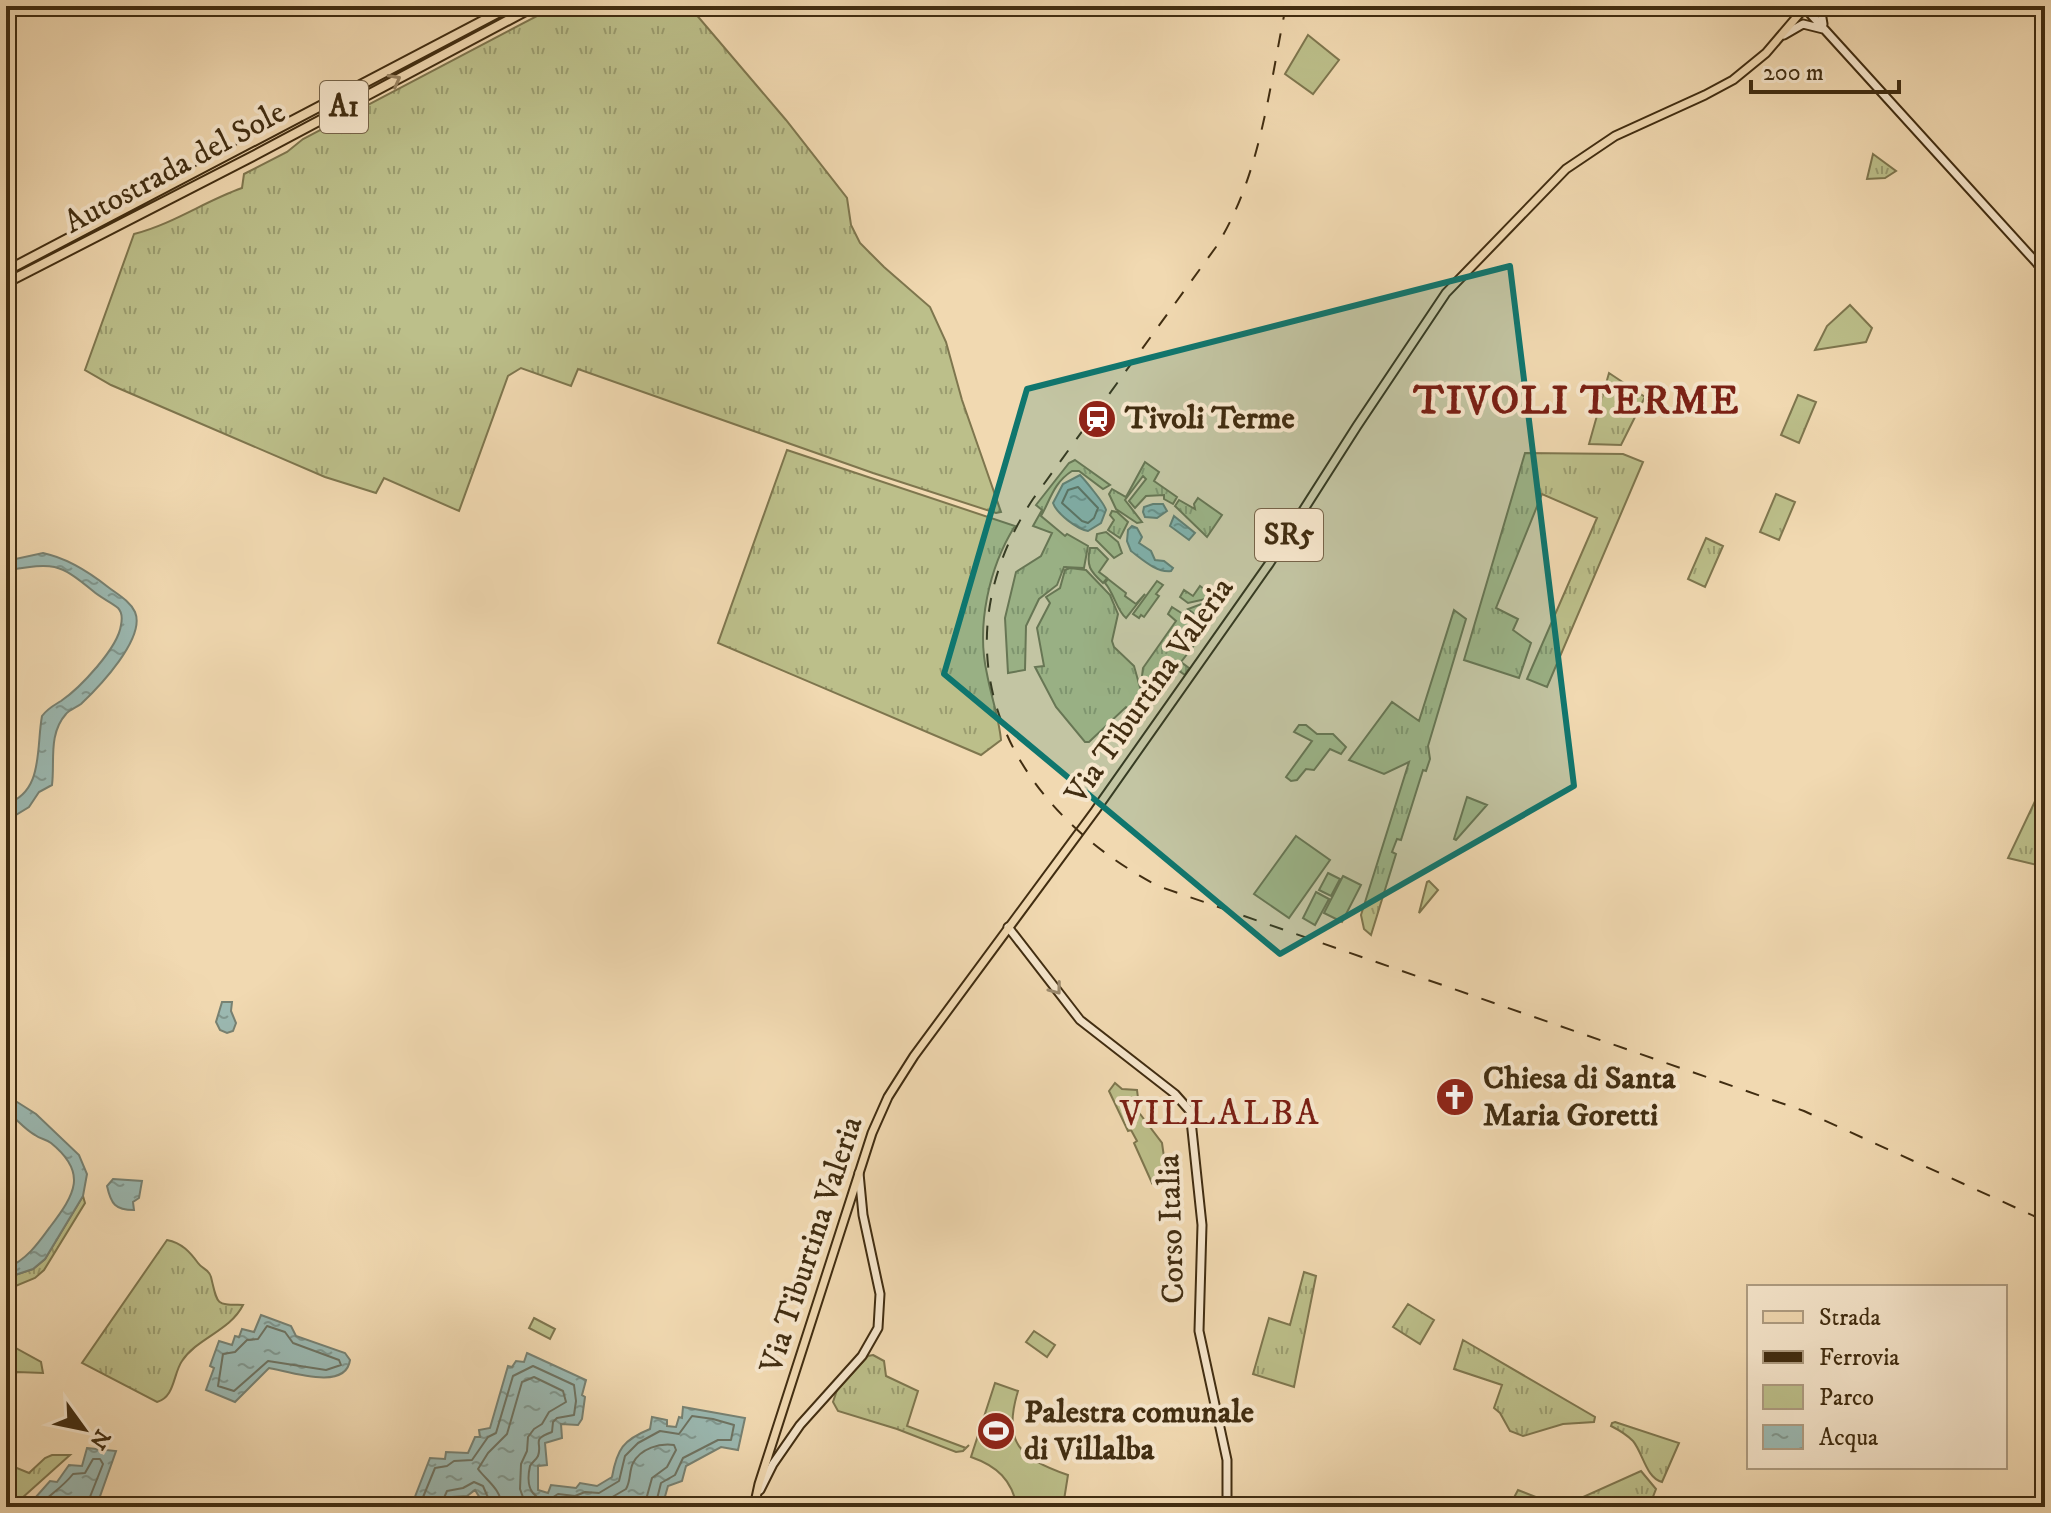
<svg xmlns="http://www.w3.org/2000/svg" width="2051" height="1513" viewBox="0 0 2051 1513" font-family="'IM FELL DW Pica',serif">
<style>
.grass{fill:url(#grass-tufts);stroke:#7e764e;stroke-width:2}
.green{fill:#bcbf8a;stroke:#7e764e;stroke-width:2}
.water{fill:url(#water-ripples);stroke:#778172;stroke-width:2}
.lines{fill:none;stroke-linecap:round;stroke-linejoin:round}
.shore{stroke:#6e7362;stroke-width:2}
.secondary-casing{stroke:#412d11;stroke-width:11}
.primary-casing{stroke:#412d11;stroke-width:11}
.highway-casing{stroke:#412d11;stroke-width:12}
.secondary{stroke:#f6e6cc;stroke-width:7}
.primary{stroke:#f1d9b1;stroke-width:7}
.highway{stroke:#f1d9b1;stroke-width:8}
.rail{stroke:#412d11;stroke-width:2;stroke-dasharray:14 14;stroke-linecap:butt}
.oneway{stroke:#998361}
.oneway2{stroke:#9c8a6e}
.marked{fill:#0f766e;fill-opacity:0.2;stroke:#0f766e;stroke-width:6;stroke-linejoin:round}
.labels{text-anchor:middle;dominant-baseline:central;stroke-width:8;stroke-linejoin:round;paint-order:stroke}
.shield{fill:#f6e6cc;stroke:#776449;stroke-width:2}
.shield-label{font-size:30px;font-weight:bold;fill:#412d11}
.street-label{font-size:32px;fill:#412d11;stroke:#f6e6cc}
.poi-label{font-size:32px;font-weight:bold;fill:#412d11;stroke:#f6e6cc;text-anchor:start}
.quarter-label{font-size:36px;letter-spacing:2px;fill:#7a1f14;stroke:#f6e6cc}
.district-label{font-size:40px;font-weight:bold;letter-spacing:2px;fill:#7a1f14;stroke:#f6e6cc}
</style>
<defs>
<pattern id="grass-tufts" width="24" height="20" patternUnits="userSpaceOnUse" patternTransform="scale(2)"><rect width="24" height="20" fill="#bcbf8a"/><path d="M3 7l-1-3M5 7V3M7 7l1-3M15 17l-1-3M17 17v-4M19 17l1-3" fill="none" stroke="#9a9c6f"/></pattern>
<pattern id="water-ripples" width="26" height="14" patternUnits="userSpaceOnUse" patternTransform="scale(2)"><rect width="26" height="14" fill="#9bb9b2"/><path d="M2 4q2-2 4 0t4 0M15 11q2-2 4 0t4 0" fill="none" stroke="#80978f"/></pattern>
</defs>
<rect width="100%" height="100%" fill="#f1d9b1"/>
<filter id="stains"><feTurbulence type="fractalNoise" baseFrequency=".0025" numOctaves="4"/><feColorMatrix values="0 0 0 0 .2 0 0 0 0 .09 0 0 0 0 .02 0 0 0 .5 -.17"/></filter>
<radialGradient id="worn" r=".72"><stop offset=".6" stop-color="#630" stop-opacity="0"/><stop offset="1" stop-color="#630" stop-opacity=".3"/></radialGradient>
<!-- grass -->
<path class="grass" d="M556,6H689L786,120L847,198L851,225L860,243L884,267L930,307L946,342L962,400L1001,512L996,513L873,473L578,369L571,386L521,368L508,376L459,511L384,478L376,493L325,477L111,385L85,370L134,234C173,224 205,201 242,188L244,174L287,152L303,139Z
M1873,154L1896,171L1885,178L1867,179Z
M1609,373L1645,397L1621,445L1589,444Z
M1798,395L1816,402L1799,443L1781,435Z
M787,450L1015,526C989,567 976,626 987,674C991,696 999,718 1001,740L981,755L718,643Z
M1525,453L1623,454L1643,462L1547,687L1527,679L1597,518L1542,494L1496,608L1518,619L1513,630L1531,643L1519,678L1464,660Z
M1075,460L1110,485L1103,489L1079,471H1072C1053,483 1050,501 1041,516L1065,536L1067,534L1088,546L1084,568L1064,567L1057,585L1039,599L1026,626L1025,670L1008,673L1005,618L1016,572L1041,556L1052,533L1033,526L1042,510L1036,505L1069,463Z
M1145,462L1159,472L1154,481L1177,497L1173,504L1164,499V495L1146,496L1135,508L1129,501L1146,479L1143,476L1125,500L1142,522L1137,523L1116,509L1109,494L1112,489L1126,497Z
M1776,494L1795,502L1779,540L1760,532Z
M1198,498L1222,515L1207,537L1175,506L1179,500L1195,509L1194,504Z
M1112,511L1117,512L1128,522L1120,538L1108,530L1114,520L1110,515Z
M1106,532L1118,542L1122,553L1114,558L1096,540L1097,534Z
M1706,538L1723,546L1705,587L1688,579Z
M1090,548H1097L1108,559L1099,572L1107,578L1103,583C1090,571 1086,566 1090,548Z
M1070,568L1086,570L1110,595L1118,614L1112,641L1114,647L1134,666L1143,698L1132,712L1126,707L1089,742H1085L1056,707L1035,667L1044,666L1037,628L1050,603L1046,597L1060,588L1065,570Z
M1108,579L1126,593L1125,596L1136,604L1145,594L1126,618C1117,611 1114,593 1105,583Z
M1157,581L1163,585L1156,594L1159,596L1144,617L1141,615L1139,618L1133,614Z
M1200,586L1212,595L1210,598L1188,603L1180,597L1184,590L1193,596Z
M1212,600L1209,620L1203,621L1188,609Z
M1172,607L1183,614L1186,611L1202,623V629L1205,631L1181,662L1189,668L1185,675L1172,666L1148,691L1142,676L1143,668L1176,621L1168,614Z
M1454,610L1466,619L1428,746L1430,759L1426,771L1423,770L1401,840L1397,839L1392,852L1396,854L1371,935L1364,929L1361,915L1409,762L1384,774L1349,760L1392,702L1419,721Z
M2045,791V867L2008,858L2037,797Z
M1467,797L1487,805L1456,840L1454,839Z
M1429,881L1438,890L1419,913L1427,882Z
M83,1196L85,1203L44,1270L35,1278L6,1290V1278L33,1269L45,1259Z
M167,1240C182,1243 190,1252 198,1263C202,1269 209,1269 211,1277C218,1306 215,1304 243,1305C230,1331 197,1338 182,1361C173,1374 175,1397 157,1402L82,1363Z
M1304,1272L1316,1276L1294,1387L1253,1374L1269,1318L1290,1325Z
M1408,1304L1434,1320L1420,1344L1393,1327Z
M6,1336L14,1347L41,1362L43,1373L17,1372L6,1389Z
M1463,1340L1595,1417L1594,1422L1563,1424L1523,1436L1510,1431L1500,1413L1494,1408L1502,1385L1454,1369Z
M873,1355L884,1361L886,1376L918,1391L907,1426L966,1448L969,1445L963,1451L956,1452L897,1429L838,1411L833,1402L837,1390L868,1356Z
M1615,1422L1679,1443L1662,1482C1646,1478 1643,1453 1633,1441C1627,1435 1619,1430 1611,1426L1612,1423Z
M52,1455H70L12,1507H6V1471L17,1468L29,1473L45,1458Z
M1641,1471L1656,1489L1649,1507H1509L1518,1490L1561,1507Z"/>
<!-- green -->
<path class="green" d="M1308,35L1339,60L1313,94L1285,74Z
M1850,305L1872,328L1866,342L1815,350L1827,326Z
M1299,725H1306L1317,734H1333L1346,747L1341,754L1330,749L1314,770L1306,769L1297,780L1291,781L1286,777L1312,741L1294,732Z
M1296,836L1330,860L1289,918L1254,894Z
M1328,873L1340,879L1331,896L1319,890Z
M1343,876L1361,885L1342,922L1324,913Z
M1316,892L1329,899L1315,925L1303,918Z
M1115,1083L1122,1089L1137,1090L1138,1098L1134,1106L1162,1143L1166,1171L1152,1183L1134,1143L1137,1141L1131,1130L1128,1131L1109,1091Z
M534,1318L555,1329L550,1339L529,1328Z
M1034,1331L1055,1345L1047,1357L1026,1342Z
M995,1383L1018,1391C1002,1443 1020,1458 1068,1475L1064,1500L1074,1507H1017C1012,1480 997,1466 971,1457Z"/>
<!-- water -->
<path class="water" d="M1080,475C1084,479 1105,504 1106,510L1101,523L1088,531C1077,529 1057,514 1053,503L1063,484Z
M1153,504H1163L1167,511L1157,518L1145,517L1143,512L1144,507Z
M1174,516L1195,533L1189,540L1170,526Z
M1132,526L1137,528L1142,537L1139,543L1151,551L1155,560L1164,561L1173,568L1171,571C1157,573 1143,560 1131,551L1127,541L1128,530Z
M43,553C67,558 89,572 108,587C117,594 130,601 135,612C146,638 99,687 81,704C77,707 69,710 66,714C48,734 55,762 52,785L39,792L29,807L6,821V804C44,792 36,748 42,716C48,708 53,706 61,701C80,688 118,648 121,625C122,620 122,612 118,608C111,602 101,598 93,591C58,562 53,563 9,570L6,574V561Z
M222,1002H232L231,1011L236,1023L233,1031L227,1033L220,1030L216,1022Z
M6,1095L36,1114L79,1155L87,1174L83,1196L45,1259L33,1269L6,1278V1269C27,1259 37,1245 50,1227C75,1194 88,1173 51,1143C46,1139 40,1139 35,1135C24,1129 16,1118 6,1111Z
M113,1179L142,1181L139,1198L133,1202L134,1210C115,1210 111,1204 107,1186Z
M261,1315L291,1326L296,1336L345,1353L350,1360C346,1391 291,1372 269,1368L235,1402L206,1390L214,1368L210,1366L219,1341L232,1345L235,1336L239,1337L242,1329L254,1332Z
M527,1353L586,1380L582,1395L585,1397L582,1419L578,1425L561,1424L562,1438L545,1443L547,1465L538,1466V1490L548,1493L551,1485L576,1488L580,1483L597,1486L612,1477C617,1449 623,1440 650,1429L652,1417L667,1420V1426L676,1427L679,1417L682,1418L683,1407L745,1418L738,1450L721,1447L686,1466L682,1481L668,1486L662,1507H497V1504L489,1506L483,1503L475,1490L467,1496L452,1497L446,1507H411L430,1458L445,1459L446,1452L468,1453L475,1437H480L479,1430L490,1428L508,1366L512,1367L516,1361L524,1362Z
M87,1448L116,1451L98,1502L95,1503L94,1507H27L50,1481L57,1482L69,1465L82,1466Z"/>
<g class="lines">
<!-- shore -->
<path class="shore" d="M1078,487L1098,508L1094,518L1088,523L1082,521L1062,503L1068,490Z
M267,1326L285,1332L293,1343L339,1360L341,1365L326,1370L268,1361L234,1391L218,1386L223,1354L235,1352L247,1340L258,1339Z
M38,1507C50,1494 62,1488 73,1474L85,1473L93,1459H100L103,1464L86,1507
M419,1507L435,1468L447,1466L454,1461L472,1460L488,1437L496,1433L513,1376L533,1366L574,1385L576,1401L574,1415L557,1418L553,1422L552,1432C530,1440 543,1442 538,1456C536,1460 532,1462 530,1466C526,1484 529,1497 547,1501L558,1494L575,1496L585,1492L599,1493L619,1481L625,1456L638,1443L660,1431L679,1434L692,1416L713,1419L734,1425L731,1440H718L683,1458L675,1475L661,1483L655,1507
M440,1507L447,1491L463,1488L474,1482L483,1486L492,1507
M502,1507C501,1489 487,1481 478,1469L488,1453L507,1434L522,1382L534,1377L563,1391L566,1402L549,1412L542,1424L534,1429L528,1437L527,1451L521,1464L520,1489L524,1500L532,1507
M558,1507L602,1503L626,1489C631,1480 629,1471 633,1463C641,1448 660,1443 674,1445L676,1450L667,1467L652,1478L644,1507"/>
<defs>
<path id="secondary" d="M1820,6L1823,24
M1805,8L2045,272
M1784,35L1803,24L1823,29
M1008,927L1080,1020L1175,1094L1190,1111L1202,1225L1199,1331L1227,1460V1507
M760,1490L773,1464L800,1425L862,1356L878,1328L880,1294L863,1215L859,1173"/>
<path id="primary" d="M754,1507L759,1484L872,1133L888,1097L914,1056L1095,811L1269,564L1357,426L1446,293L1566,169L1615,136L1705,95L1733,80L1766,53L1806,6"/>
<path id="highway" d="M6,271L511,6
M6,283L255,155L535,6"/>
</defs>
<!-- secondary casing -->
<use href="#secondary" class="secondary-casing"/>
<!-- primary casing -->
<use href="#primary" class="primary-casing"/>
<!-- highway casing -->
<use href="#highway" class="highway-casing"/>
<!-- secondary -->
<use href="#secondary" class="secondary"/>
<!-- primary -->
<use href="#primary" class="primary"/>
<!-- highway -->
<use href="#highway" class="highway"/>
<!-- rail -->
<path class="rail" d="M1286,6C1269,88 1261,175 1216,247L1033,499C932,653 1007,806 1158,886L1804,1111L2045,1221"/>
</g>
<!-- one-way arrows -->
<defs><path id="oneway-chevron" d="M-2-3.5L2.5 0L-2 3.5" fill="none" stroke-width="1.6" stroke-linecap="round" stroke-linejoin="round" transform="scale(2)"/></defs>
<use class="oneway" href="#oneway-chevron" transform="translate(395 80) rotate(-28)"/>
<use class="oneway2" href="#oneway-chevron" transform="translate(1056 989) rotate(53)"/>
<!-- marked area -->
<path class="marked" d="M1510,266L1574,786L1280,954L944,674L1027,389Z"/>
<!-- icons -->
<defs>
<symbol id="station-disc" viewBox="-11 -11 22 22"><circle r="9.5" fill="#8f2418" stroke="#f6e6cc"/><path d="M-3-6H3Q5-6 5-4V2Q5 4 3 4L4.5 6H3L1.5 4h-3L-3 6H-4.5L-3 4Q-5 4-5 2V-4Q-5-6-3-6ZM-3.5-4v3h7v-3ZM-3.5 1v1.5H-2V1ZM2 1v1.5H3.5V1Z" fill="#fff"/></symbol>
<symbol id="church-disc" viewBox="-11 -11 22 22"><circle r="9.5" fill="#8f2418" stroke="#f6e6cc"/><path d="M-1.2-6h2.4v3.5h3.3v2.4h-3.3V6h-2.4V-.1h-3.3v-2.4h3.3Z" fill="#fff"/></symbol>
<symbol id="stadium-disc" viewBox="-11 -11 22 22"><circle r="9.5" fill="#8f2418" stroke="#f6e6cc"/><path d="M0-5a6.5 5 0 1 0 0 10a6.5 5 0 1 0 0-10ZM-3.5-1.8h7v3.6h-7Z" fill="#fff"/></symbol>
</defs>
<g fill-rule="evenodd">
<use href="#station-disc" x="1075" y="397" width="44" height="44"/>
<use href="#church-disc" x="1433" y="1075" width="44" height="44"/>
<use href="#stadium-disc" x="974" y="1409" width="44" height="44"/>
</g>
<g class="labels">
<!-- shield labels -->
<g class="shield">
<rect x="320" y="81" width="48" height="52" rx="6"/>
<rect x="1255" y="509" width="68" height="52" rx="6"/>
</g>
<g class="shield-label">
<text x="344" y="107">A1</text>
<text x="1289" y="535">SR5</text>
</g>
<!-- street labels -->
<g class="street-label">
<text transform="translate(175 168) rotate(-28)">Autostrada del Sole</text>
<text transform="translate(1150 691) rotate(-55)">Via Tiburtina Valeria</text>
<text transform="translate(1172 1229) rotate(-92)">Corso Italia</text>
<text transform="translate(812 1245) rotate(-72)">Via Tiburtina Valeria</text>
</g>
<!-- poi labels -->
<g class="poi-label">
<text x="1125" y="419">Tivoli Terme</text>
<text x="1483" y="1079">Chiesa di Santa<tspan x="1483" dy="37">Maria Goretti</tspan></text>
<text x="1024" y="1413">Palestra comunale<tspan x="1024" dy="37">di Villalba</tspan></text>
</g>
<!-- quarter labels -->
<g class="quarter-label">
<text x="1220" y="1113">VILLALBA</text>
</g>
<!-- district labels -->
<g class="district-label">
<text x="1577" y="402">TIVOLI TERME</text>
</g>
</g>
<!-- margin -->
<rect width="2051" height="1513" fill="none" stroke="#f1d9b1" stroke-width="32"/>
<rect x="8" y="8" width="2035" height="1497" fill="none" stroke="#412d11" stroke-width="4"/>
<rect x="16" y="16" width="2019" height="1481" fill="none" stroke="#412d11" stroke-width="2"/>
<!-- legend -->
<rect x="1747" y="1285" width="260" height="184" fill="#f6e6cc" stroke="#ae9c81" stroke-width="2"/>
<rect x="1763" y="1311" width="40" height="12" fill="#f1d9b1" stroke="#ae9c81" stroke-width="2"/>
<text x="1819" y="1325" font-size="24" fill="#412d11">Strada</text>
<rect x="1763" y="1351" width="40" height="12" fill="#412d11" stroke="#ae9c81" stroke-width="2"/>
<text x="1819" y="1365" font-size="24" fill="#412d11">Ferrovia</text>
<rect x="1763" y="1385" width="40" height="24" fill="#bcbf8a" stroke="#ae9c81" stroke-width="2"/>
<text x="1819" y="1405" font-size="24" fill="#412d11">Parco</text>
<rect x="1763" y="1425" width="40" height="24" fill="url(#water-ripples)" stroke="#ae9c81" stroke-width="2"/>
<text x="1819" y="1445" font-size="24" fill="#412d11">Acqua</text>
<!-- north arrow -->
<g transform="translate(84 1429) rotate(123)" stroke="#f6e6cc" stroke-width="6" paint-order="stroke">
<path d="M0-6L14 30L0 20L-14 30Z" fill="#412d11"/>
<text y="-12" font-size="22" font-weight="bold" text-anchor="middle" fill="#412d11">N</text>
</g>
<!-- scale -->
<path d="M1751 80v12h148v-12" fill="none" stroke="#412d11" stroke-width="4"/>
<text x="1763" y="80" font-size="24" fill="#412d11" stroke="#f6e6cc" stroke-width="6" paint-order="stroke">200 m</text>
<rect width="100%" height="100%" filter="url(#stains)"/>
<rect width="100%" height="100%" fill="url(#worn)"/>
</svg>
